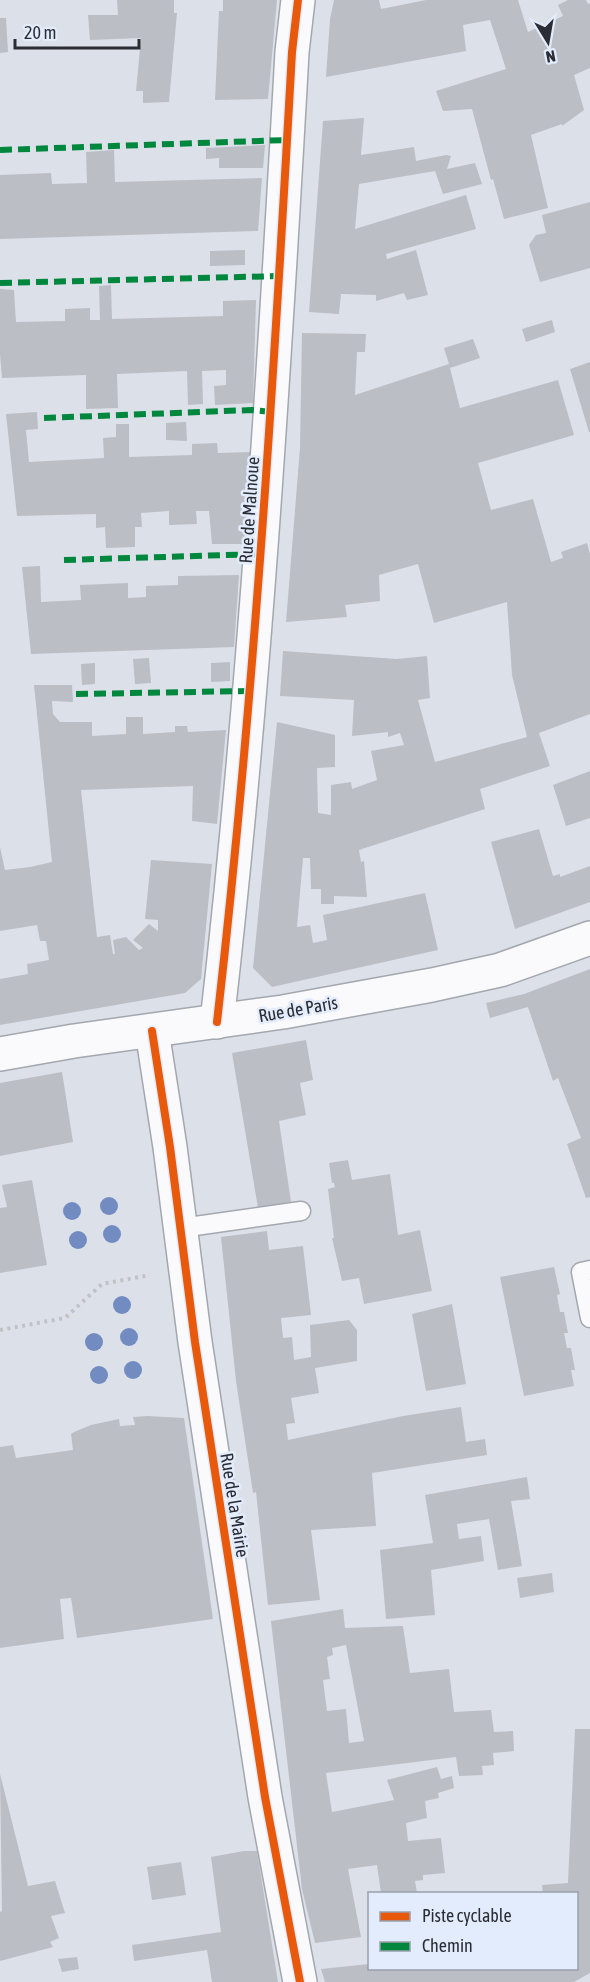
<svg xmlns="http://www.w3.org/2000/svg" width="590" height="1982" viewBox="0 0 590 1982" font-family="'Asap Condensed',sans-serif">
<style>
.building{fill:#bbbec5;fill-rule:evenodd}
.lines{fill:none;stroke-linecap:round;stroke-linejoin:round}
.lane-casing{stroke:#a3a7ae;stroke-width:21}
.street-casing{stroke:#a3a7ae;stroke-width:36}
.secondary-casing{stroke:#a3a7ae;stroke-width:36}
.path{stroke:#c0c2c6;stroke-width:4;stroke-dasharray:3 4.5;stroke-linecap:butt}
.lane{stroke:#fafafc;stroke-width:18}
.street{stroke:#fafafc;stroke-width:33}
.secondary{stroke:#fafafc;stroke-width:33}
.quiet{stroke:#00873e;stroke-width:6;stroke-dasharray:12 6;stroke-linecap:butt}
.cycleway-casing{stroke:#e3ecfc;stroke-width:11}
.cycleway{stroke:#e8590c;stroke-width:8}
.tree{fill:#728bc0}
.labels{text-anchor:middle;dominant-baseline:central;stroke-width:5;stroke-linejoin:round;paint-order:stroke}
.street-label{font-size:18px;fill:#2a2d33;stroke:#e3ecfc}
</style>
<rect width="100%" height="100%" fill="#dce0e9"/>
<!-- building -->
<path class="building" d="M117,0H174V13H177L169,102L143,103V91H136L141,38L90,40L88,15H118Z
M223,0H277L268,99L215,100L219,11H223Z
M334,0H379L381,9L426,0H518L528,32L563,16L558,5L568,0H586L588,4L590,3V68L574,75L584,110L562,126V124L531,135L548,208L504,219L493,179L491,180L472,109L443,111L436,91L506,69L490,20L463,25L466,51L326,77L330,19Z
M0,18H6L8,52L0,53Z
M364,118L361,155L414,147L416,161L446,155L451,156L447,169L475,163L482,184L443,194L435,171L359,184L355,229L466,195L476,229L386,254L387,259L416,250L428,295L407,300L404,293L376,301V295L341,294L339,314L309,312L323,121Z
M265,145L263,168H219V158L206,159V148Z
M114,150L115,182L262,178L258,231L0,239V175L51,173L52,184L87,183L86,152Z
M590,202V268L540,282L529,245L536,235L546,233L542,215Z
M245,250V265L210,266V251Z
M111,285L112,319L223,316V301L256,300L253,403L215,405L214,386L226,385V370L202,371L203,404L188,405L187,371L117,374L118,408L86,409V375L2,378L0,354V289L14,290L16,322L65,321V309L90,308V320H100L99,286Z
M552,320L555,332L526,342L522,329Z
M302,333L366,334L365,352H357L355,395L449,364L444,348L473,339L480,358L450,368L460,408L558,380L574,435L478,463L491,510L533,499L551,562L563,558L561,552L587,543L590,554V714L539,733L550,766L480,789L485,809L359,850L361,862L364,861L367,897L334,896V904H321V889H311L310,858H303L297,927L310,925L313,943L327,940L323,915L425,893L438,950L272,987L253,968L277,722L335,735V767L317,768L318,813L331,815V785L351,782L352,789L377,780L371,751L404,745L400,733L388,737V732L352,736L354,700L280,696L283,651L397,659L427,656L430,698L418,700L435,762L527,737L512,675L507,602L434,623L418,564L379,575L380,601L345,605L347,617L286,622L300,448Z
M590,362V432H589L570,369Z
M37,412L38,429L26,430L29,462L104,458L103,438L116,437V424H129V457L192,455V444L217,443L218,453L251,452L243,544H212L209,511H196L197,524L169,525V511L141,513L142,527H135V547L106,548L105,527L96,528V514L17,516L6,414Z
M186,422L187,441L166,440V423Z
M40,566L41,602L81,600L80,585L128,583V598L146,597V586L178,585V576L239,575L234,647L31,654L22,567Z
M149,658L151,683L135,684L133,659Z
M230,662V681L211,682V663Z
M95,663V684L82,685L81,664Z
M34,685H72L73,702L52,701L53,714L60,722H92V736L126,734V717H143V734L175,732V726H187L188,732L226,730L217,824L192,821L193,786L81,790L97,937L110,935L113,954H115L113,940L126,937L139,950L143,948L133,940L149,924L158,931V920L145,919L151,860L212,864L201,979L185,993L0,1025V979L28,974L27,964L49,960L46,941H40L37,925L0,931V847L5,870L30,867L52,862Z
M590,771V818L566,826L553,785Z
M539,829L553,876L560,874V877L590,866V902L515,929L491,842Z
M590,969V1197L586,1198L567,1144L581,1138L558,1078L553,1081L528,1007L490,1018L486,1003L524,994Z
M306,1040L313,1080L300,1083L306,1115L279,1121L291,1202L258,1208L232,1053Z
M62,1072L73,1142L0,1156V1083Z
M348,1160L352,1180L390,1174L398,1235L420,1230L432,1291L364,1304L359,1278L342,1281L332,1238H334L328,1189L335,1187L334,1183H332L329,1163Z
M32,1180L47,1265L0,1273V1208L7,1207L2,1185Z
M267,1231L269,1250L303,1246L311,1315L281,1318L283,1338L292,1337L294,1360L311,1357L310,1325L349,1320L357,1330V1361L315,1368L319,1393L291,1398L295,1423L286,1424L288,1440L403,1416L461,1407L466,1442L485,1439L487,1455L372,1473L376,1526L311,1530L320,1600L268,1605L256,1492L253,1493L236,1381L221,1237Z
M554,1267L560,1294L557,1295L560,1312H564L568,1333H564L567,1348H571L575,1370H571L574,1386L524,1396L500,1277Z
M452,1304L466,1384L426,1391L412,1314Z
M147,1416L184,1418L213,1619L77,1638L71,1598L60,1599L64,1639L0,1648V1447L13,1445L16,1458L73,1450L71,1434L74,1432L91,1425L119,1419L120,1426L135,1425L133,1417Z
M527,1477L530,1499L511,1501L522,1566L498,1570L489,1519L457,1524L459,1539L481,1536L484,1561L431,1570L435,1615L386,1619L380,1550L433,1543L425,1495Z
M552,1573L554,1592L520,1598L517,1578Z
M343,1609L345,1628L403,1626L410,1673L449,1669L454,1712L491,1710L494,1732L513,1731L514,1751L493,1753L494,1765L482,1766L483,1775L459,1776L456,1757L326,1773L332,1812L394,1800L387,1780L437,1767L441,1779L452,1776L454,1788L438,1793L439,1798L425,1801L427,1818L406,1823L408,1841L441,1838L445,1873L423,1875V1880L415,1881L417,1893H381L377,1865L348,1869L361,1937L315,1943L302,1889L271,1621ZM346,1645L364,1741L349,1743L346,1709L327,1711L323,1680L330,1679L327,1657L333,1655L332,1648Z
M575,1729H590V1973L574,1982H325L321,1969L369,1964L370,1968H576V1894L543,1893L542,1885L568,1883Z
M0,1774L28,1886L55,1881L65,1913L51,1916L59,1938L50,1942L53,1947L0,1961V1912L2,1911Z
M244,1851H257L278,1982H212L207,1950L134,1961L132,1945L221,1932L211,1857Z
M181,1862L186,1895L152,1900L147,1867Z
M77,1957L79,1969L62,1972L58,1959Z"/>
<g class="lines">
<defs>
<path id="lane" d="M181,1228L301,1211
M590,1270L581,1272L590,1318"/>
<path id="street" d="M217,1022C254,700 274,376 292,52L298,0
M152,1031L170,1147L195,1342L265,1797L300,1982"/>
<path id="secondary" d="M0,1054L74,1041L283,1012L432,985L500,970L590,938"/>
</defs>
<!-- lane casing -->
<use href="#lane" class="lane-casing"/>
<!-- street casing -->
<use href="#street" class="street-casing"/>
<!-- secondary casing -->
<use href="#secondary" class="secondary-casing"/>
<!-- path -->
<path class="path" d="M0,1330L65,1318L102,1284L150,1275"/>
<!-- lane -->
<use href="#lane" class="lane"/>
<!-- street -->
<use href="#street" class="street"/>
<!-- secondary -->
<use href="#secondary" class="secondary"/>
<!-- quiet -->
<path class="quiet" d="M0,150L287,140
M0,283L279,276
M44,418L252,410L271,412
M64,560L261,554
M76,694L249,691"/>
<defs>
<path id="cycleway" d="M217,1022C254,700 274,376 292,52L298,0
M152,1031L170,1147L195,1342L265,1797L300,1982"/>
</defs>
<!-- cycleway casing -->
<use href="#cycleway" class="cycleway-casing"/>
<!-- cycleway -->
<use href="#cycleway" class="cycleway"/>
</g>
<!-- trees -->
<g class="tree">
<circle cx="109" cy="1206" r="9"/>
<circle cx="72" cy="1211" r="9"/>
<circle cx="112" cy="1234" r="9"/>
<circle cx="78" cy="1240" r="9"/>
<circle cx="122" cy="1305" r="9"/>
<circle cx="129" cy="1337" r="9"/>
<circle cx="94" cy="1342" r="9"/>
<circle cx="133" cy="1370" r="9"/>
<circle cx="99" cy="1375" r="9"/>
</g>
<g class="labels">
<!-- street labels -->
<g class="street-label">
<text transform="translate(249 510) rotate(-86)">Rue de Malnoue</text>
<text transform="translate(298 1009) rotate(-10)">Rue de Paris</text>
<text transform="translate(235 1505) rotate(81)">Rue de la Mairie</text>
</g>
</g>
<!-- legend -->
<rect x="368" y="1892" width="210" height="78" fill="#e3ecfc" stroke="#99a0ac" stroke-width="1.5"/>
<rect x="380" y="1912" width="30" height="9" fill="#e8590c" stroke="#99a0ac" stroke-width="1.5"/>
<text x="422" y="1922" font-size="18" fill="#2a2d33">Piste cyclable</text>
<rect x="380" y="1942" width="30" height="9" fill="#00873e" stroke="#99a0ac" stroke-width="1.5"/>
<text x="422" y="1952" font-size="18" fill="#2a2d33">Chemin</text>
<!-- north arrow -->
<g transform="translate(548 42) rotate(169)" stroke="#e3ecfc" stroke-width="4.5" paint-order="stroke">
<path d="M0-4.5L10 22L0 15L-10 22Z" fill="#2a2d33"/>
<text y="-9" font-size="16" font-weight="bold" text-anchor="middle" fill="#2a2d33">N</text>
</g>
<!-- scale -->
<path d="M15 39v9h124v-9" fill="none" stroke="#2a2d33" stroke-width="3"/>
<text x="24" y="39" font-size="18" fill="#2a2d33" stroke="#e3ecfc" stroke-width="4.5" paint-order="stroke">20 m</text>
</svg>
